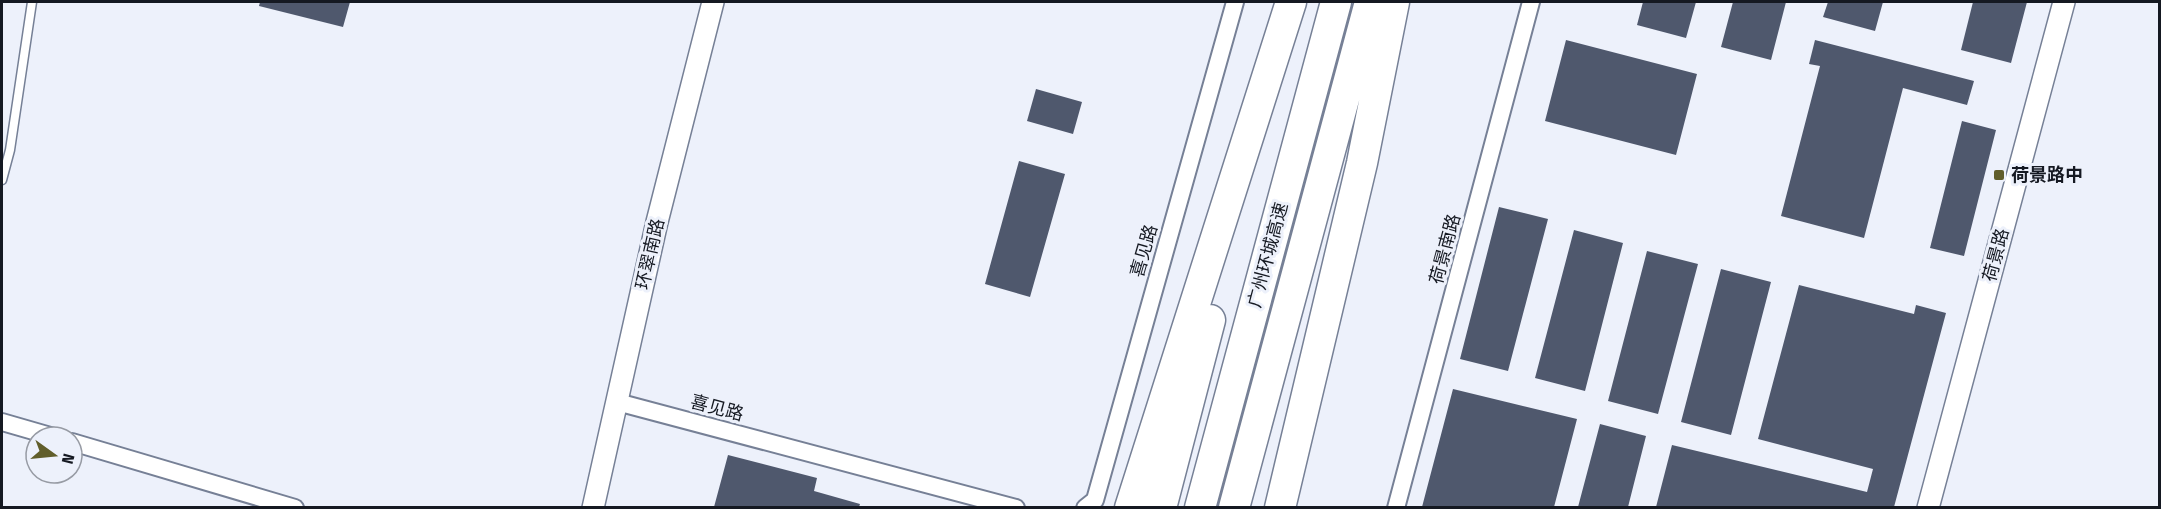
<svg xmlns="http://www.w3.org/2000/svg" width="2161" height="509" viewBox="0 0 2161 509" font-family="'Fira Sans Condensed','Noto Sans SC',sans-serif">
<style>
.building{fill:#4f586d}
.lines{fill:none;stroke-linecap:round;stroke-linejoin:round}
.service-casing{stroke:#768096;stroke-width:11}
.minor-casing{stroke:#768096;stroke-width:20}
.tertiary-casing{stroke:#768096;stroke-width:24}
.motorway-casing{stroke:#768096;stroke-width:33}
.service{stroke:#fff;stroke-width:8}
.minor{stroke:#fff;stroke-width:16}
.tertiary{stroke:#fff;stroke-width:21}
.motorway{stroke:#fff;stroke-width:30}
.poi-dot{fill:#615e2b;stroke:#edf1fb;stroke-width:2}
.labels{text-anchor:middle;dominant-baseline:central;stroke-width:6;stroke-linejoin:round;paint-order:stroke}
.poi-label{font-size:18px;font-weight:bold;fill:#151922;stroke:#edf1fb;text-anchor:start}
.street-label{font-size:18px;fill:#151922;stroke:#edf1fb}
</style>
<rect width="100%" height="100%" fill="#edf1fb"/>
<!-- building -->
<path class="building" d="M260,2H350L343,27L259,6Z
M1643,2H1696L1686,38L1637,25Z
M1733,2H1786L1771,60L1721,47Z
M1828,2H1883L1875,31L1823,17Z
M1973,2H2027L2011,63L1961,50Z
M1566,40L1697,74L1676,155L1545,121Z
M1815,40L1974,81L1967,105L1903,88L1864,238L1781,216L1820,66L1809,64Z
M1036,89L1082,102L1073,134L1027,121Z
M1962,121L1996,130L1964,256L1930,248Z
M1019,161L1065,174L1030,297L985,284Z
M1499,207L1548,219L1508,371L1460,359Z
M1574,230L1623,243L1585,391L1535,378Z
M1647,251L1698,264L1658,414L1608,401Z
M1721,269L1771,282L1731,435L1681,422Z
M1799,285L1914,314L1916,305L1946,313L1894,507H1656L1672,445L1867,492L1873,469L1758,439Z
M1453,389L1577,419L1554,507H1422Z
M1600,424L1646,436L1628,507H1578Z
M728,455L817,478L814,491L860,504L859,507H714Z"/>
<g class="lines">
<defs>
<path id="service" d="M2,180L10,150L32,2"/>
<path id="minor" d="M617,402L1016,508
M2,422L54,437
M72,442L295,508
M1085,508L1095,500L1235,2
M1396,508L1531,2"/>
<path id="tertiary" d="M593,508L657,222L713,2
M1928,508L2064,2"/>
<path id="motorway" d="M1130,508L1291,2
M1161,508L1210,320
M1200,508L1336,2
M1234,508L1370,2
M1280,508L1362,163L1394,2"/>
</defs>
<!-- service casing -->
<use href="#service" class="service-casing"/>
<!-- minor casing -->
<use href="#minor" class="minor-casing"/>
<!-- tertiary casing -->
<use href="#tertiary" class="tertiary-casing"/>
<!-- motorway casing -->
<use href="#motorway" class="motorway-casing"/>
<!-- service -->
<use href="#service" class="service"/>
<!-- minor -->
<use href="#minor" class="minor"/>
<!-- tertiary -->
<use href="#tertiary" class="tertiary"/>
<!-- motorway -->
<use href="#motorway" class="motorway"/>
</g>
<!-- markers -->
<rect class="poi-dot" x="1993" y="169" width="12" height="12" rx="3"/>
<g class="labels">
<!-- poi labels -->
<g class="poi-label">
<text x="2011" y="175">荷景路中</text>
</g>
<!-- street labels -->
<g class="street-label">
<text transform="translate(1445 249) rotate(-75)">荷景南路</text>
<text transform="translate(1144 251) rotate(-74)">喜见路</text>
<text transform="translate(650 254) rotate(-77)">环翠南路</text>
<text transform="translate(1268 255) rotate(-75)">广州环城高速</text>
<text transform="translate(1996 255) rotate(-75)">荷景路</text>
<text transform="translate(717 408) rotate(15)">喜见路</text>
</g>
</g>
<!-- border -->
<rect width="2161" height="509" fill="none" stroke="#151922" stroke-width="6"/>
<!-- north arrow -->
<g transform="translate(54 455) rotate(105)"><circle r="28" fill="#edf1fb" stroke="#979ba4" stroke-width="1.5"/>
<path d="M0-4.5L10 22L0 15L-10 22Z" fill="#615e2b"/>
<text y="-9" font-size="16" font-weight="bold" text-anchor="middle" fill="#151922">N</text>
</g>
</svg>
